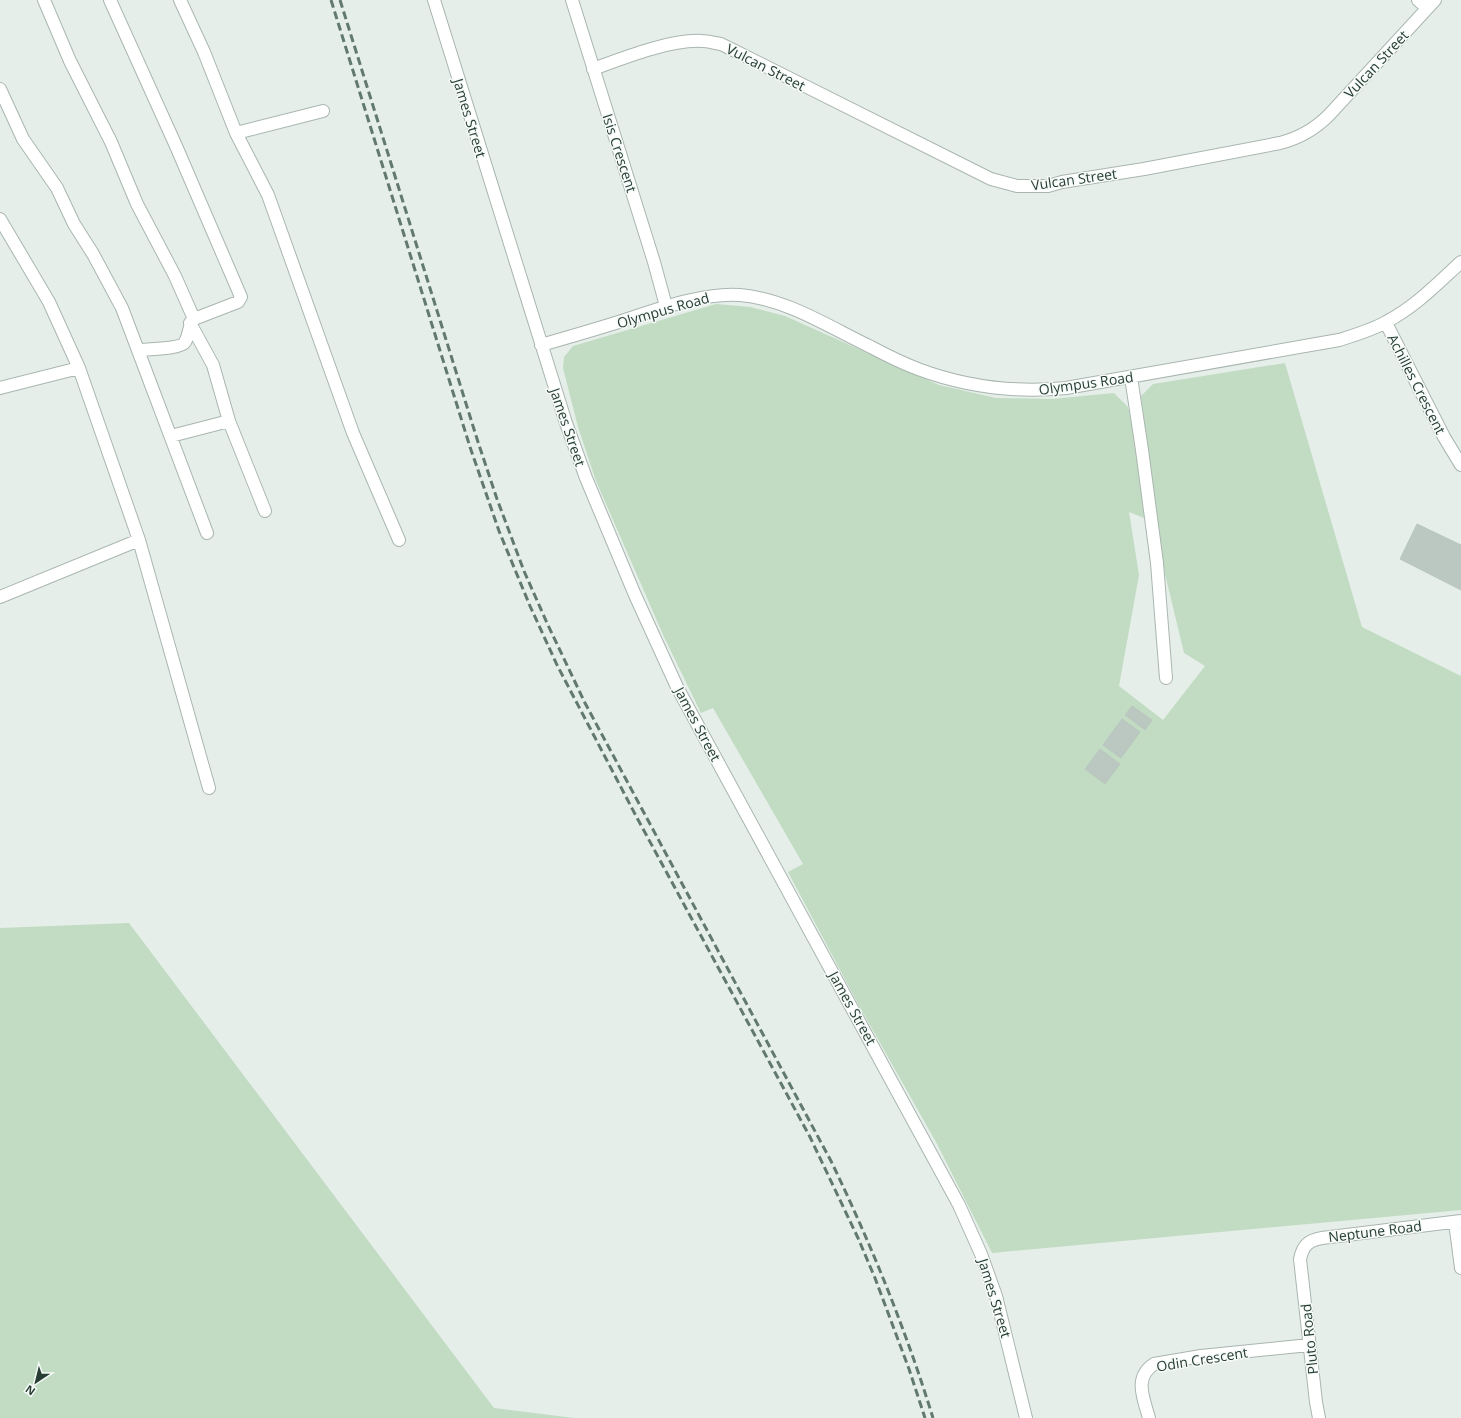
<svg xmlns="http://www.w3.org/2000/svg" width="1461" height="1418" viewBox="0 0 1461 1418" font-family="'Open Sans',sans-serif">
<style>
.green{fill:#c1dcc3}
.building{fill:#bbc8c1;stroke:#b9c7be}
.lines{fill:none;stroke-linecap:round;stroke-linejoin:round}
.minor-casing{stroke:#a9b6af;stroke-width:14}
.minor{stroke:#fff;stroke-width:12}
.rail{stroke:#61796e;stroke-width:3;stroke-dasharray:8 4;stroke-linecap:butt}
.labels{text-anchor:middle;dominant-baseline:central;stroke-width:3;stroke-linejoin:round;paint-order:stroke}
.street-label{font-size:14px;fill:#263e33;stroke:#f6faf8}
</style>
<rect width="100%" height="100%" fill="#e6eee9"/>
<!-- green -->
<path class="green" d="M716,304L750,307L785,316L939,385L996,398L1052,399L1114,393L1128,407L1135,439L1144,518L1129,512L1139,575L1119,686L1163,720L1205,666L1184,653L1165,574L1141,396L1153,384L1285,363L1362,627L1461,676V1210L992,1253L937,1144L857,1002L788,872L803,864L713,708L701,713L664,637L596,481L578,427L563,368L564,357L573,346Z
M129,923L494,1408L574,1418H0V928Z"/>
<!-- building -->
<path class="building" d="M1417,524L1461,545V590L1400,559Z
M1132,706L1152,720L1145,730L1125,715Z
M1122,719L1140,732L1121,758L1103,745Z
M1100,749L1120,764L1105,784L1085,769Z"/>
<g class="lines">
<defs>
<path id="minor" d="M44,0L70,61L111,142L137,204L175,276L194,319
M110,0L176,146L241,297L238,302L194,319C188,326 190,334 185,342C181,349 148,349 139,350
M180,0L204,52L236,133L268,195L353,433L399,540
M434,0L566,423L586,478L635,595L677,687L959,1205L981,1254L996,1296L1026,1418
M572,0L654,262L666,306
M1418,0L1427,8
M593,69C623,58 671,39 702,41C708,41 714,43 721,44L991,179L1017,186H1048L1062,182L1144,169L1280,143C1300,138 1315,129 1329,115L1435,0
M0,89L23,139L57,188L74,224L93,254L122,308L207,533
M236,133L323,111
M0,219L49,302L79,368L139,540L209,788
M190,323L213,365L229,421L265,511
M1386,323L1444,437L1461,465
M541,345C569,337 597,329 625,320C658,309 705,292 740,295C787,299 829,327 871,347C886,355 902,363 918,369C966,387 1015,393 1066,388L1339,340C1355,335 1372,330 1386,322C1415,307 1437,284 1461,262
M1131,377L1142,450L1157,563L1166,678
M0,388L79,368
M171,436L229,421
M0,597L139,540
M1455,1222L1461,1268
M1149,1418C1144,1399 1133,1378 1154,1364L1201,1356L1309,1345
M1319,1418L1316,1402L1300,1259C1303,1245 1309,1240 1322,1238L1461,1221"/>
</defs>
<!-- minor casing -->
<use href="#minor" class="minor-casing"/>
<!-- minor -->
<use href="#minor" class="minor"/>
<!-- rail -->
<path class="rail" d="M331,0L470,447L499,531L530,606L557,665L636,816L810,1137L858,1238L875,1278L909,1369L925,1418
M340,0L478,442L497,499L524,571L547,623L585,703L831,1161C871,1244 906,1330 933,1418"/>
</g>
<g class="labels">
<!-- street labels -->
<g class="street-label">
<text transform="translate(1376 64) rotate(-47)">Vulcan Street</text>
<text transform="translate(766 67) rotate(27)">Vulcan Street</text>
<text transform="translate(470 118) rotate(73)">James Street</text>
<text transform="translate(620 153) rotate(72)">Isis Crescent</text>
<text transform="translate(1074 179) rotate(-8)">Vulcan Street</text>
<text transform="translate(663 310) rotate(-16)">Olympus Road</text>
<text transform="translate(1086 383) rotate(-8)">Olympus Road</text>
<text transform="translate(1417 384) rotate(63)">Achilles Crescent</text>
<text transform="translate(568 427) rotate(71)">James Street</text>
<text transform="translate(698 724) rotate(62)">James Street</text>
<text transform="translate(853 1008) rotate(61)">James Street</text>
<text transform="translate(1375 1231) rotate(-7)">Neptune Road</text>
<text transform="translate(995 1298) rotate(73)">James Street</text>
<text transform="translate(1309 1339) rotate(-96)">Pluto Road</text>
<text transform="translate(1202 1359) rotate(-9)">Odin Crescent</text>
</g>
</g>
<!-- north arrow -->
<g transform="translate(36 1382) rotate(215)" stroke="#f6faf8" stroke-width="3" paint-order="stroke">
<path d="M0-3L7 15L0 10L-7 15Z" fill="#263e33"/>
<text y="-6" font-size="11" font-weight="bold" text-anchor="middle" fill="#263e33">N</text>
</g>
</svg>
